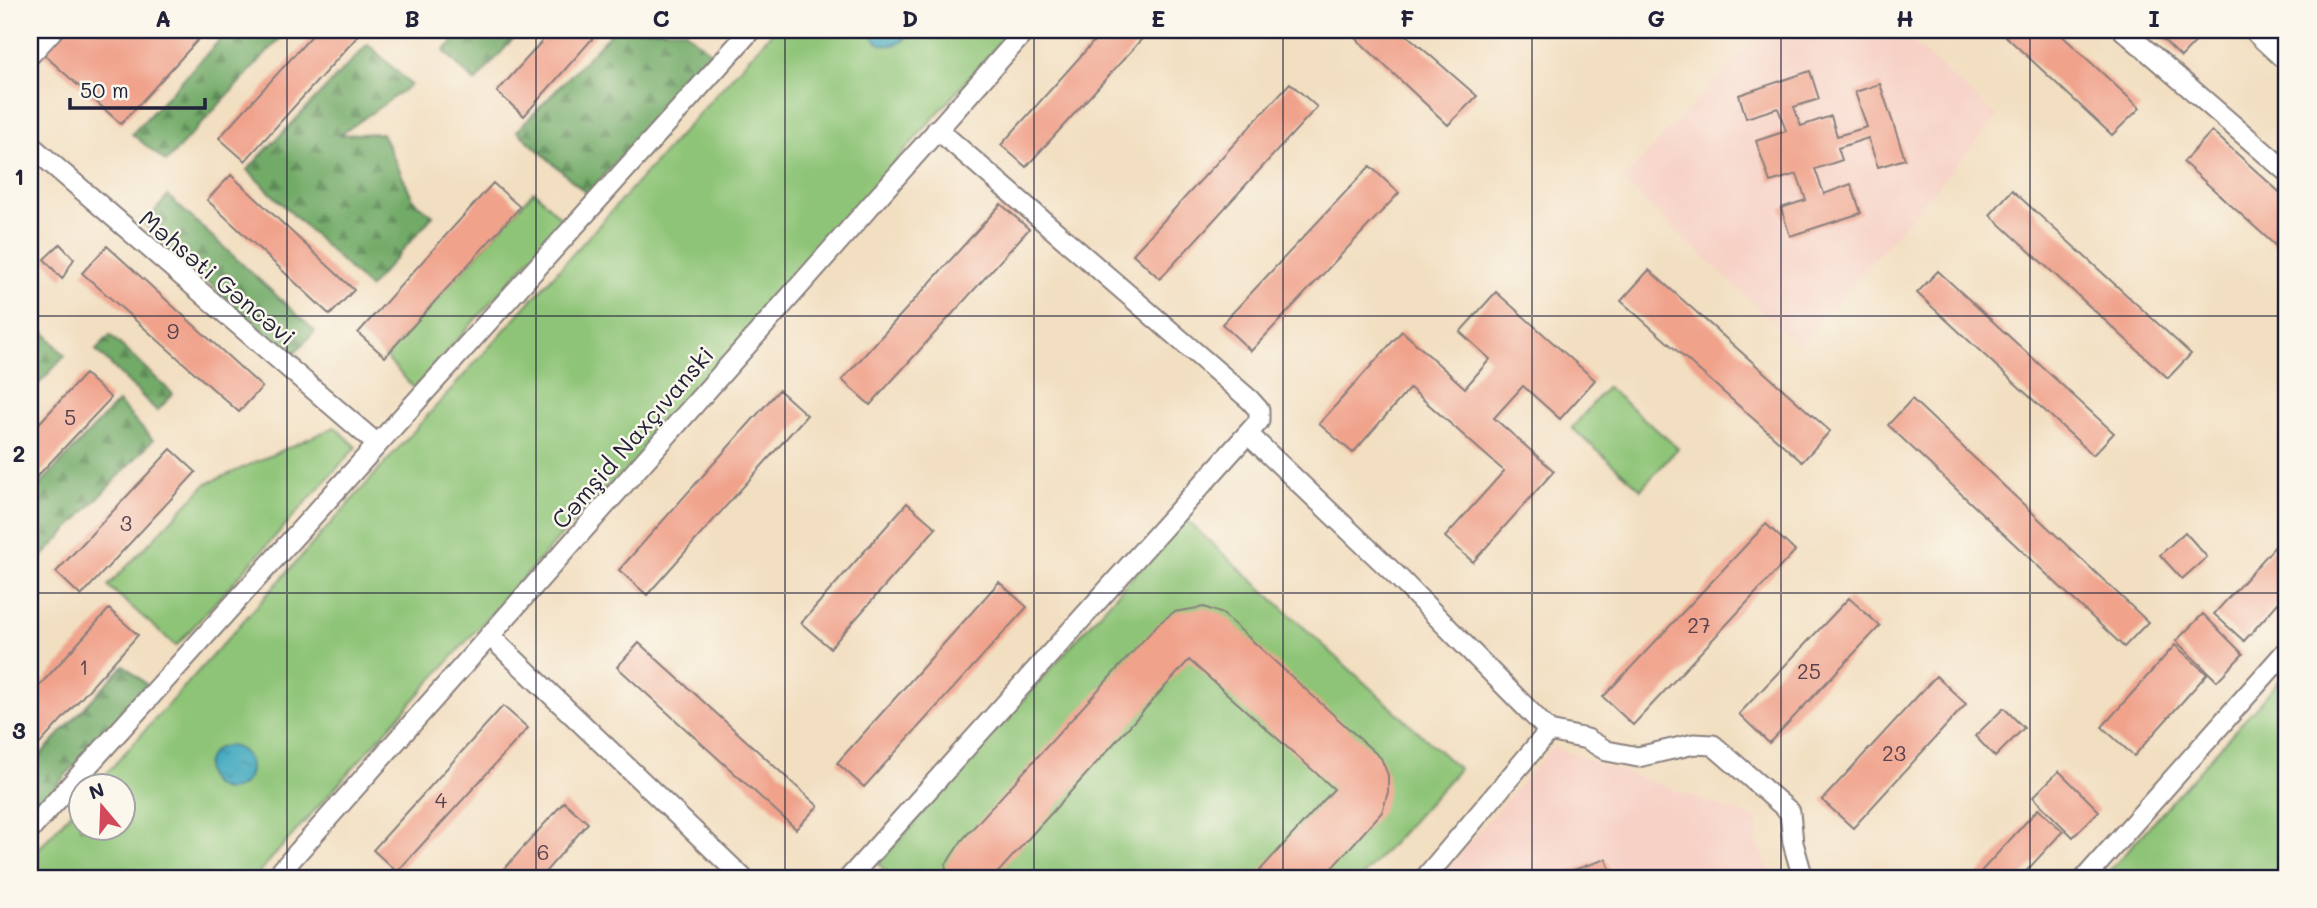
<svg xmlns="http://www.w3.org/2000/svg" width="2317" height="908" viewBox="0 0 2317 908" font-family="Mali,sans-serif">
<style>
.built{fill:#f7d1c6}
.forest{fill:url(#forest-firs);stroke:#4a6652;stroke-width:2}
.park{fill:#8ec477;stroke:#587359;stroke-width:2}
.water{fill:url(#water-ripples);stroke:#30667d;stroke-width:2}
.building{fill:#f0a28b}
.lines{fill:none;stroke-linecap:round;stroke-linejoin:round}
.minor-casing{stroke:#8a807e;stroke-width:23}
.primary-casing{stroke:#8a807e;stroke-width:35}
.minor{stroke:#fff;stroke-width:19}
.primary{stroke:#fff;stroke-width:32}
.grid{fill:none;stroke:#22223b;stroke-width:2;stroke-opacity:0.55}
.labels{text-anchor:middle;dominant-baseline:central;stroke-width:5;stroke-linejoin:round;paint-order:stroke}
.number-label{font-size:21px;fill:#56424f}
.street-label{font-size:24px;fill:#22223b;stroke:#fbf7ec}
.neatline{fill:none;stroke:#22223b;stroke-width:2.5}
.grid-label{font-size:23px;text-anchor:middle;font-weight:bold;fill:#22223b}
</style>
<defs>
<pattern id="forest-firs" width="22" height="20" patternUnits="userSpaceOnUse" patternTransform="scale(1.75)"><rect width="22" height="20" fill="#72aa68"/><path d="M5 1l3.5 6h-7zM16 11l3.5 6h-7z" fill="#5d8a57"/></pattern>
<pattern id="water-ripples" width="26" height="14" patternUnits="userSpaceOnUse" patternTransform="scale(1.75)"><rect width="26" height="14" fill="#3fa9bf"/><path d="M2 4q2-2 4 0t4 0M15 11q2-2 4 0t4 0" fill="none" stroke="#34899c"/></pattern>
</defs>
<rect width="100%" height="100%" fill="#fbf7ec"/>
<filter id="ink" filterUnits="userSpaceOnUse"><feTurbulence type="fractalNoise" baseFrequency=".0143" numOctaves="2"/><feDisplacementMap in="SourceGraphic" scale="14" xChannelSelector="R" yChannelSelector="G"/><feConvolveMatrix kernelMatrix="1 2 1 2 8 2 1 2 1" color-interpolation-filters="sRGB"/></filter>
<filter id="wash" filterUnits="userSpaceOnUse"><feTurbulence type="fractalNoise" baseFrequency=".00686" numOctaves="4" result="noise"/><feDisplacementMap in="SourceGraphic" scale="28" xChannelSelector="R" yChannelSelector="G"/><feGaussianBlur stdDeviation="1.57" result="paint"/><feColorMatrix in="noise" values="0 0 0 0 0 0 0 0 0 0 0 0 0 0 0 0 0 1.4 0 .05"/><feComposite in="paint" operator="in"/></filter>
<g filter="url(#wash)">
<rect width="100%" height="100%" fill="#f2dec0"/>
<!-- built -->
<path class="built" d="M1762,30H1898L1998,117L1799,346L1622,180Z
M1553,747L1759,820L1757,846L1774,878H1438Z"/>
<!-- forest -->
<path class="forest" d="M229,30H288L166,162L132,134Z
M464,30H521L475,82L444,51Z
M614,30H684L713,54L587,194L517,131Z
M368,44L411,85L340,135L382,133L414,201L433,216L369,288L247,170Z
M168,196L315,331L291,357L144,224Z
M33,319L65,356L30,393V322Z
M110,335L173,394L157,411L96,350Z
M118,402L153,440L40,559L30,550V495Z
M124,665L147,685L30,815V766Z"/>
<!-- park -->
<path class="park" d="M774,30H1011L900,156L632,474L602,490L254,878H30V859L80,802V828H122V786L96,785Z
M534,191L564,221L414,388L385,357Z
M1607,387L1678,448L1641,489L1572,428Z
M335,427L356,447L176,646L108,586L206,484Z
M1184,518L1459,769L1361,878H894L878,864Z
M2287,672V878H2103Z"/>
<!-- water -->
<path class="water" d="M870,30H911C903,48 876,53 870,30Z
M206 768a22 22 0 1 1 44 0a22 22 0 1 1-44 0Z"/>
<g id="blocks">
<!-- building -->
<path class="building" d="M64,30H207L121,124L42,53Z
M317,30H351L358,36L245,161L219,138Z
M552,30H600L524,116L497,92Z
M1104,30H1150L1026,167L1001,145Z
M1347,30H1401L1477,96L1448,125Z
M1999,30H2056L2140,108L2112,135Z
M2153,30H2207L2181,57Z
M1810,71L1819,99L1794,107L1801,126L1831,116L1837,136L1867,127L1855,92L1880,84L1905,159L1878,167L1868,138L1838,148L1842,160L1815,169L1824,194L1851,184L1861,213L1790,236L1781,208L1806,200L1797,174L1770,182L1756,141L1786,131L1778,108L1746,118L1739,95Z
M1290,83L1317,107L1160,279L1133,254Z
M2212,131L2287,199V256L2183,162Z
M1370,166L1399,193L1251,351L1222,324Z
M231,175L354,290L330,315L207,200Z
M493,183L520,207L385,357L358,333Z
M2012,190L2191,354L2168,378L1990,215Z
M1001,204L1029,229L870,405L842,380Z
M60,244L74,259L62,279L44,259Z
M107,246L262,387L239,412L82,273Z
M1649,270L1830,431L1802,462L1621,301Z
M1938,271L2114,433L2093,455L1917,293Z
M1496,292L1595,380L1560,419L1523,386L1494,418L1554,471L1473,562L1445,537L1504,471L1410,388L1353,453L1319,424L1402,331L1465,388L1490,359L1460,332Z
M85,374L111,398L30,484V433Z
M779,390L807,415L647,595L619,570Z
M1912,399L2148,622L2124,647L1888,425Z
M171,449L196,472L81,596L56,572Z
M907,503L936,528L830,648L801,623Z
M1766,524L1795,551L1633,725L1603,697Z
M2185,532L2207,557L2182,579L2160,555Z
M2287,533V593L2244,641L2214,614Z
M999,582L1027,607L864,787L837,763Z
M1849,598L1880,626L1769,743L1739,714Z
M1204,607L1223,614L1381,758L1388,775V792L1382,812L1323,878H1253L1334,789L1189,660L993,878H945L946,864L962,840L1158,624L1174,612Z
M109,609L138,635L30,755V696Z
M2203,614L2243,654L2217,681L2176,641Z
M639,643L818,806L796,829L617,667Z
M2175,645L2207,674L2134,756L2102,727Z
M1936,676L1966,704L1853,828L1822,800Z
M503,706L528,728L397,872L373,850Z
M2004,708L2024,728L1995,757L1975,736Z
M2059,771L2099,811L2073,837L2033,797Z
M564,802L588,823L540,878H496Z
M2038,809L2063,831L2020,878H1975Z
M1606,859L1613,878H1550Z"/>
</g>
</g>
<g filter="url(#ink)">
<use href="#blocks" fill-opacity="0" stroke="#8a807e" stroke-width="2"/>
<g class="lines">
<defs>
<path id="minor" d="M2123,30L2287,172
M30,55L53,30
M30,145L377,444
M1248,434L1398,577L1549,731L1587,739L1607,751L1638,757L1694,744L1713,745L1790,812L1793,843L1803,878
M490,636L743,878
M30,830L751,30
M275,878L1026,30
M849,878L1259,421V410L1250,400L937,129
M1425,878L1549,731
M2085,878L2287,650"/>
<path id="primary" d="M2262,30L2287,53"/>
</defs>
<!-- minor casing -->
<use href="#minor" class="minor-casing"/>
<!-- primary casing -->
<use href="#primary" class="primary-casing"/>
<!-- minor -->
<use href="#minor" class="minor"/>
<!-- primary -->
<use href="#primary" class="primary"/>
</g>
</g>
<!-- grid -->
<path class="grid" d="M287,30V878M536,30V878M785,30V878M1034,30V878M1283,30V878M1532,30V878M1781,30V878M2030,30V878M30,316H2287M30,593H2287"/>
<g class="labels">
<!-- number labels -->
<g class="number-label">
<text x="173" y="330">9</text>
<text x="70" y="416">5</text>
<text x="126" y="522">3</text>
<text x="1699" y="624">27</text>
<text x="84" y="666">1</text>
<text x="1809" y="670">25</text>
<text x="1894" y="752">23</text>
<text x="441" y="799">4</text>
<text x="543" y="851">6</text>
</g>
<!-- street labels -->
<g class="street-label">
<text transform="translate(218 277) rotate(40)">Məhsəti Gəncəvi</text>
<text transform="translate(632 437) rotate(-49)">Cəmşid Naxçıvanski</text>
</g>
</g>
<!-- margin -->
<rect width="2317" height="908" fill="none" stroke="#fbf7ec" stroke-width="77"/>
<!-- north arrow -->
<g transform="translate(102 807) rotate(341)"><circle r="33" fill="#fbf7ec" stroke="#a4a2a5" stroke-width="2"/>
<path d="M0-5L12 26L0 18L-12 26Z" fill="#d1495b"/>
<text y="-10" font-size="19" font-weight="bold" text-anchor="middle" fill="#22223b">N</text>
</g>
<!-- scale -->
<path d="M70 98v10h135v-10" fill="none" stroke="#22223b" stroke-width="3.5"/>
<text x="80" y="98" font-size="21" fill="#22223b" stroke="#fbf7ec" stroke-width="5" paint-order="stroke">50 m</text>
<rect x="38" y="38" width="2240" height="832" class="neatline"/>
<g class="grid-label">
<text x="163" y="27">A</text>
<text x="412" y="27">B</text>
<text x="661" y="27">C</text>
<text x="910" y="27">D</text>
<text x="1158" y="27">E</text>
<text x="1407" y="27">F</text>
<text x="1656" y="27">G</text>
<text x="1905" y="27">H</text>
<text x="2154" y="27">I</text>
<text x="19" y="185">1</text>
<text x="19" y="462">2</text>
<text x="19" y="739">3</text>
</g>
</svg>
